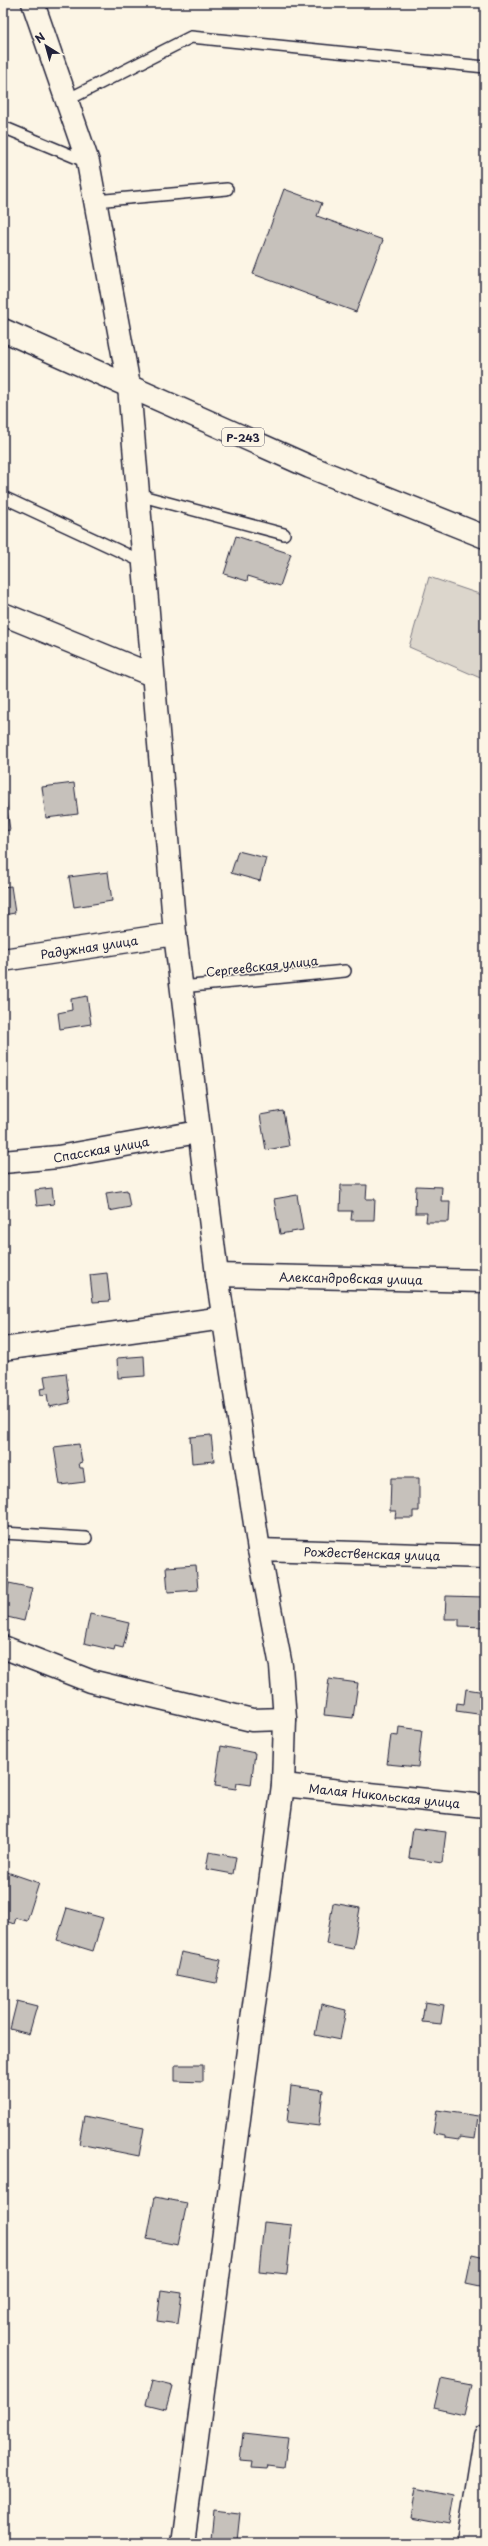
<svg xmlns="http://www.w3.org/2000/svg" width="488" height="2546" viewBox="0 0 488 2546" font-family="'Playpen Sans',sans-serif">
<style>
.green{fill:#dcd6cc;stroke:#7f7c84}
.building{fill:#c6c1bb;stroke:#22223b}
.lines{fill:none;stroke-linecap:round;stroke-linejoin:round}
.service-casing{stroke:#22223b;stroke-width:14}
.minor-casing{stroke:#22223b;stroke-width:25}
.trunk-casing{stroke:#22223b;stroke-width:25}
.service{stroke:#fcf5e5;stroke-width:11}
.minor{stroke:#fcf5e5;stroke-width:22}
.trunk{stroke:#fcf5e5;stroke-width:22}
.labels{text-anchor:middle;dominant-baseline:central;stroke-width:3;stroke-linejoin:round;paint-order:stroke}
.shield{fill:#fcf5e5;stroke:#63616e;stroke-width:1}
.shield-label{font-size:11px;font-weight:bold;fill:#22223b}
.street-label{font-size:12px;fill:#22223b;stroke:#fcf5e5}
</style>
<rect width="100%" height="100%" fill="#fcf5e5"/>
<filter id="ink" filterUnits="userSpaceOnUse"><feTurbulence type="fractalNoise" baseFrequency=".025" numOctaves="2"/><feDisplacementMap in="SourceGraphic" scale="8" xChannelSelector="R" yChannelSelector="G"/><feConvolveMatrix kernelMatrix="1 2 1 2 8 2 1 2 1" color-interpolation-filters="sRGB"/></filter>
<g filter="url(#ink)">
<!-- green -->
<path class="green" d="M429,577L485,596V680L409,647Z"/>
<!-- building -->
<path class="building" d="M284,189L322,203L317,216L383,240L356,312L253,274Z
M236,536L291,554L280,586L248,576L247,581L224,574Z
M74,783L78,814L46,818L42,787Z
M3,795H5L10,830L3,831Z
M238,851L266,858L260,881L231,873Z
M108,872L112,901L74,907L69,877Z
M11,886L15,913L3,915V887Z
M87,996L91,1024L60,1029L58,1013L72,1010L71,999Z
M283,1111L289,1146L266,1150L260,1115Z
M341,1185H367L366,1199H375L374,1220H351L352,1211H340Z
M416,1186L442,1187L441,1201H450L449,1222H426L427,1213H415Z
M52,1188L54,1204L37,1206L35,1190Z
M127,1190L130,1207L109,1211L106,1193Z
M297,1195L303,1230L280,1234L274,1199Z
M107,1273L110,1301L93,1302L90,1275Z
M144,1356L145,1376L118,1378L117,1358Z
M66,1373L70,1403L49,1407L47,1394L41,1395L40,1389L46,1388L44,1376Z
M211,1435L214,1461L192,1463L190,1437Z
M79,1444L82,1462L79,1463L80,1468H83L85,1482L60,1485L54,1447Z
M391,1478H419V1511H413V1518H395L396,1511H390Z
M196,1565L198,1590L168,1592L166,1567Z
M9,1583L32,1588L24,1621L3,1616V1596L6,1597Z
M446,1596L485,1597V1627L459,1626V1619H445Z
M90,1614L129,1623L123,1648L115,1646L114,1650L84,1643Z
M329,1679L358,1683L353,1718L324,1715Z
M466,1689L485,1692V1715L456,1711L457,1703L464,1704Z
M399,1727L422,1730L418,1767L387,1764L391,1735L398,1736Z
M221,1746L255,1753L251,1785L237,1783L236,1789L215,1786Z
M413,1828L446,1832L442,1863L409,1858Z
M209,1852L236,1857L233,1874L206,1869Z
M7,1872L39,1883L27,1921L16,1918L14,1924L3,1920V1884Z
M333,1903L360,1908L353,1949L326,1944Z
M67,1908L103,1918L93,1951L57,1940Z
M181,1952L221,1960L216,1983L176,1975Z
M17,2001L37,2006L29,2034L10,2029Z
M425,2002L444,2005L441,2024L422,2022Z
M321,2004L346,2010L340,2040L315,2035Z
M175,2065H203V2082L175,2081Z
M291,2086L323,2090L319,2126L287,2122Z
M437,2110L478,2116L475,2139L459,2137V2140L445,2138V2135L433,2133Z
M84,2116L144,2128L139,2156L79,2144Z
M155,2197L187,2203L178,2245L147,2239Z
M264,2222L292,2225L287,2274L259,2271Z
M472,2254L485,2257V2287L466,2283Z
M161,2290L182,2293L178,2324L157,2321Z
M441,2379L471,2385L464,2415L434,2408Z
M152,2381L172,2386L166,2409L146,2404Z
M243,2433L288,2438L284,2467L268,2465L267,2469L252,2468L253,2462L240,2461Z
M416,2487L454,2495L449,2524L411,2517Z
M214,2510L240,2513L237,2541L211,2539Z"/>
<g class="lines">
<defs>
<path id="service" d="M67,100L191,37L485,67
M3,127L87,162
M95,201L227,189
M138,495L284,534
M3,497L143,562
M181,987L345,971
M3,1533L86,1538"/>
<g id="minor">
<path d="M33,3L88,162L129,386L175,934L217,1275L259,1550L281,1666L285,1719L283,1785L183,2543"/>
<path d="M3,614L152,675"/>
<path id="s1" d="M3,960L175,934"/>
<path id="s2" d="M3,1162L58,1157L198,1132"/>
<path id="s3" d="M217,1275L485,1281"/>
<path d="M3,1349L223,1318"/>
<path id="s4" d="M259,1550L485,1557"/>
<path d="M3,1647L90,1681L252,1720L285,1719"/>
<path id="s5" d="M283,1785L485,1806"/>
<path d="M468,2543L485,2437"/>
</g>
<path id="trunk" d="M3,330L310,467L485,537"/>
</defs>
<!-- service casing -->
<use href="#service" class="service-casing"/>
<!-- minor casing -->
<use href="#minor" class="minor-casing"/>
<!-- trunk casing -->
<use href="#trunk" class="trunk-casing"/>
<!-- service -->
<use href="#service" class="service"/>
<!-- minor -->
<use href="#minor" class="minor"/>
<!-- trunk -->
<use href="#trunk" class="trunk"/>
</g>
</g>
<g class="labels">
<!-- shield labels -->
<rect class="shield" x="222" y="428" width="42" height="18" rx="3"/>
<g class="shield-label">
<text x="243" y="437">Р-243</text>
</g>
<!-- street labels -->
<g class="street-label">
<text stroke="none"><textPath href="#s1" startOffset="87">Радужная улица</textPath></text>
<text transform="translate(262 966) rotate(-6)">Сергеевская улица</text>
<text stroke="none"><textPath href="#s2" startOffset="99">Спасская улица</textPath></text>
<text stroke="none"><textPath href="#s3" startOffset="134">Александровская улица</textPath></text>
<text stroke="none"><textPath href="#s4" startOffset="113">Рождественская улица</textPath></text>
<text stroke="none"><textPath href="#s5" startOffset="102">Малая Никольская улица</textPath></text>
</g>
</g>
<!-- margin -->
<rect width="488" height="2546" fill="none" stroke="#fcf5e5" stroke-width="16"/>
<rect x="8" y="8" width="472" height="2530" fill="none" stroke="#22223b" stroke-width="1.5" filter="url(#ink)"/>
<!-- north arrow -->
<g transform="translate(46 46) rotate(323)" stroke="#fcf5e5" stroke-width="3" paint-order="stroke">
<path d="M0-3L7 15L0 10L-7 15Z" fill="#22223b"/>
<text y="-6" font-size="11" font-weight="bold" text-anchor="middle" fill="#22223b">N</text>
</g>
</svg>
